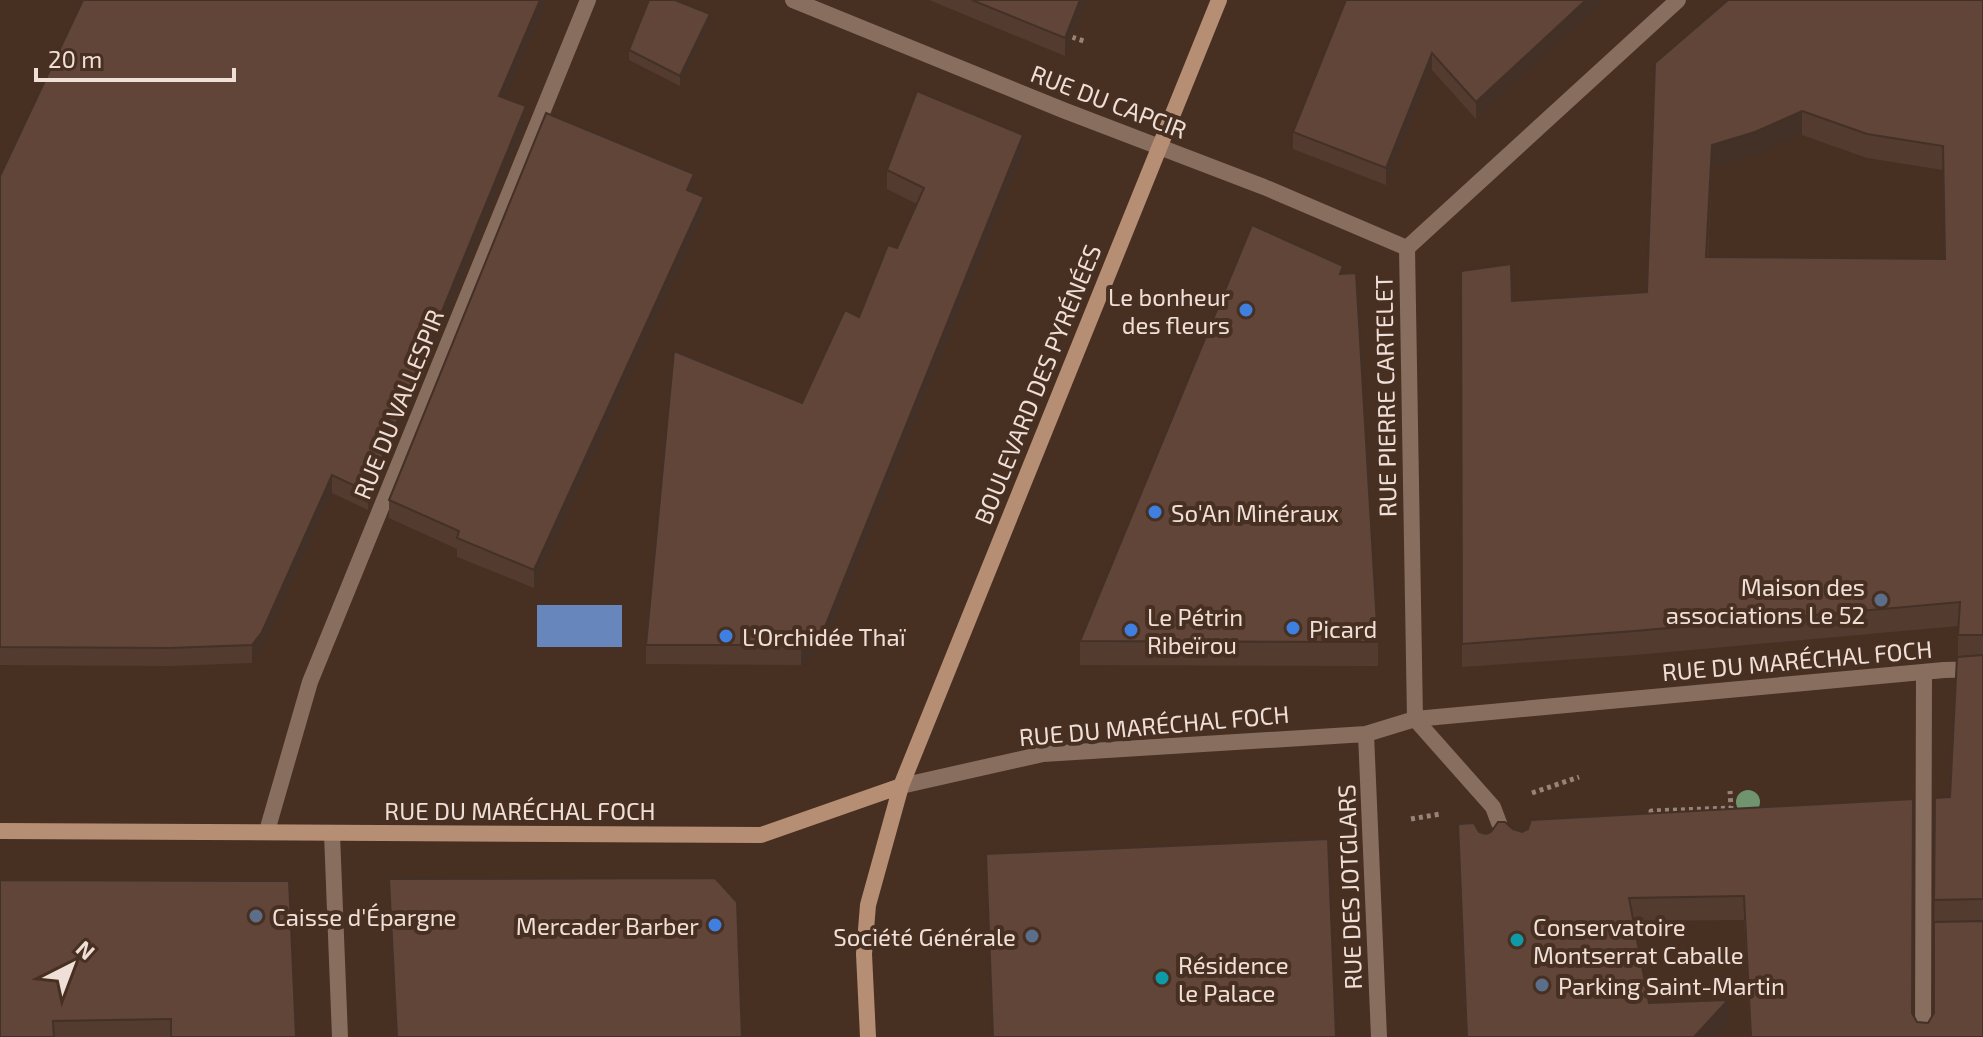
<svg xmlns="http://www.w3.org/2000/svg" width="1983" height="1037" viewBox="0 0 1983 1037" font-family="'Exo 2',sans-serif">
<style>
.water{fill:#6686bc}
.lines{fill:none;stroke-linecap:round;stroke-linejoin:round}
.path{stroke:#978378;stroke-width:5;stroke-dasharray:4 4;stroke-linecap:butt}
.lane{stroke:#886e5e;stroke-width:16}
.street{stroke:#886e5e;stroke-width:16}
.secondary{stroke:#b68e74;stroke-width:16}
.tree{fill:#70956e}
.wall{fill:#533b30;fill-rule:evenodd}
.shaded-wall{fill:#433027}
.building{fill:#604538;stroke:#433027;stroke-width:2;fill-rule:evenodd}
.shop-dot{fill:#3f7fe0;stroke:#472f22;stroke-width:3}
.service-dot{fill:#5c6f8a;stroke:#472f22;stroke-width:3}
.culture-dot{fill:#0f9aa8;stroke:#472f22;stroke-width:3}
.labels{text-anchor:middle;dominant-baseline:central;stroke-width:8;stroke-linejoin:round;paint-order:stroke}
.street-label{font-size:24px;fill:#f0dfd7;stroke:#472f22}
.poi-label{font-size:24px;fill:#f0dfd7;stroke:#472f22;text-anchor:start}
</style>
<rect width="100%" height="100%" fill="#472f22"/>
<!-- water -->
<path class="water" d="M537,605H622V647H537Z"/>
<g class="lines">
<!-- path -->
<path class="path" d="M1072,37L1084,41
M1532,793L1579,777
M1411,819L1440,814
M1651,821V811L1731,808L1730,791"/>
<!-- lane -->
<path class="lane" d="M1415,719L1493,807L1499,823"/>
<!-- street -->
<path class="street" d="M793,0L1063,110L1264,187L1407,248
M1415,719L1407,248L1678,0
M1366,734L1379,1037
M901,786L1043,754L1366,734L1415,719L1944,670L1983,669
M267,831L310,682L588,0
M332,834L340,1037
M1923,1037L1924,673"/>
<!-- secondary -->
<path class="secondary" d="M0,831L761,835L901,786
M868,1037L864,954L868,905L901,786L1219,0"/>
</g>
<!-- trees -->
<circle class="tree" cx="1748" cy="802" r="12"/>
<!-- wall -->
<path class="wall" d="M929,0H1087L1065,56Z
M1346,0H1605L1476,119L1432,70L1386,185L1293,149V132Z
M1983,0V1037H1750L1744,920L1634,921L1649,1003L1728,1024L1716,1037H1466L1458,824L1486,834L1513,829L1522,832L1913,799L1912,1013L1917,1022L1928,1023L1934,1013L1935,798L1950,797L1958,657V626L1635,655L1462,667L1461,271L1512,301L1647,292L1655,63ZM1802,135L1867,158L1943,170L1945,259L1708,257L1712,168L1755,156Z
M710,24L680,86L629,60V50Z
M505,98L526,124L368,510L332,493L262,650L252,663L169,666L0,665V176Z
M1023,154L824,648L801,665L646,664V645L859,317L897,248L917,204L887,189V170Z
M694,192L704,215L534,588L457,557V549L389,518V500Z
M1343,274L1378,642V666L1080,665V641Z
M389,879L742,1037H396Z
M0,880L296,1037H0Z"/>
<!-- shaded-wall -->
<path class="shaded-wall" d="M540,0H548L499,114V96Z
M1080,0H1087L1065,56V38Z
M1586,0H1605L1476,119V102Z
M710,14V24L680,86V76Z
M1432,53V70L1386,185V168Z
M526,106V124L368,510V492Z
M1802,111V135L1755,156L1712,168L1706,280L1712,145Z
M1023,135V154L824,648L801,665V645Z
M694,174V192L687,190Z
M704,197V215L534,588V570Z
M332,475V493L262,650L252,663V645Z
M1728,1000V1024L1716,1037H1694Z"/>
<!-- building -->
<path class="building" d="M83,0H540L499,96L526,106L368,492L332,475L262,632L252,645L169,648L0,647V176Z
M649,0H675L710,14L680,76L629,50Z
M972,0H1080L1065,38Z
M1346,0H1586L1476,102L1432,53L1386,168L1293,132Z
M1728,0H1983V635H1958L1960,602L1635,631L1462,644L1461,271L1511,264L1512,301L1647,292L1655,63ZM1802,111L1867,134L1943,146L1945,259L1706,257L1712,145L1755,132Z
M917,91L1023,135L824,629L801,645H646L674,351L802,403L845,310L859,317L888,245L897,248L924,188L887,170Z
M546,113L694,174L687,190L704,197L534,570L457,538L459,531L389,500Z
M1252,225L1343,266L1340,274L1356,273L1378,642L1080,641Z
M1983,655V899L1934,900L1935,798L1950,797L1957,657Z
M1913,799L1912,1013L1917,1022L1928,1023L1934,1013V922L1983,921V1037H1751L1744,896L1629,898L1649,1003L1728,1000L1694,1037H1467L1458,824L1474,823L1479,832L1486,834L1491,832L1498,822H1505L1513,829L1522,832L1528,829L1531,820Z
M1328,839L1336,1037H993L986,854Z
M715,878L737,902L742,1037H397L389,879Z
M0,880L289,881L296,1037H171V1019L53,1021L54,1037H0Z"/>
<!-- markers -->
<g class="shop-dot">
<circle cx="1246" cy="310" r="8"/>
<circle cx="1155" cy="512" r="8"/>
<circle cx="1293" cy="628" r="8"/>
<circle cx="1131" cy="630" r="8"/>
<circle cx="726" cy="636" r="8"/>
<circle cx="715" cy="925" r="8"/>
</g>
<g class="service-dot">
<circle cx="1881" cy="600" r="8"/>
<circle cx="256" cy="916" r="8"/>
<circle cx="1032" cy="936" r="8"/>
<circle cx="1542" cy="985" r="8"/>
</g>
<g class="culture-dot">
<circle cx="1517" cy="940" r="8"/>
<circle cx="1162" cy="978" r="8"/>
</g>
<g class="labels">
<!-- street labels -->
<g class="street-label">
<text transform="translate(1109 101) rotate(21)">RUE DU CAPCIR</text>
<text transform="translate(1037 384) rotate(-68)">BOULEVARD DES PYRÉNÉES</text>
<text transform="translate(1385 396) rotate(-91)">RUE PIERRE CARTELET</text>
<text transform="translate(398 404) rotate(-68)">RUE DU VALLESPIR</text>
<text transform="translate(1797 660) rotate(-5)">RUE DU MARÉCHAL FOCH</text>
<text transform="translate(1154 725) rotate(-5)">RUE DU MARÉCHAL FOCH</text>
<text x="520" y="810">RUE DU MARÉCHAL FOCH</text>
<text transform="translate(1349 887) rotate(-92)">RUE DES JOTGLARS</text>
</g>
<!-- poi labels -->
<g class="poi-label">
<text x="1230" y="296" text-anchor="end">Le bonheur<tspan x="1230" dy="28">des fleurs</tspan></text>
<text x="1171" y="512">So'An Minéraux</text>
<text x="1865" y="586" text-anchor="end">Maison des<tspan x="1865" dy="28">associations Le 52</tspan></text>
<text x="1147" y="616">Le Pétrin<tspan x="1147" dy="28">Ribeïrou</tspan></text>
<text x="1309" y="628">Picard</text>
<text x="742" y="636">L'Orchidée Thaï</text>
<text x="272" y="916">Caisse d'Épargne</text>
<text x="699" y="925" text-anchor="end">Mercader Barber</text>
<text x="1533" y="926">Conservatoire<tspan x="1533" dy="28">Montserrat Caballe</tspan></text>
<text x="1016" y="936" text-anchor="end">Société Générale</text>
<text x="1178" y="964">Résidence<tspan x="1178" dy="28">le Palace</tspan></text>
<text x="1558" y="985">Parking Saint-Martin</text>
</g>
</g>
<!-- north arrow -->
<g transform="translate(72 965) rotate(42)" stroke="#472f22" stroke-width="6" paint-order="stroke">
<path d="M0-6L14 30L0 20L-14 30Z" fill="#f0dfd7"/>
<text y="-12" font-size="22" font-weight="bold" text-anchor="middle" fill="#f0dfd7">N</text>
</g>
<!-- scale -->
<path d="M36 68v12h198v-12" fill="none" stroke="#f0dfd7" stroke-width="4"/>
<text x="48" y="68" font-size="24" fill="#f0dfd7" stroke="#472f22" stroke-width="6" paint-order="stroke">20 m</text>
</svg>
